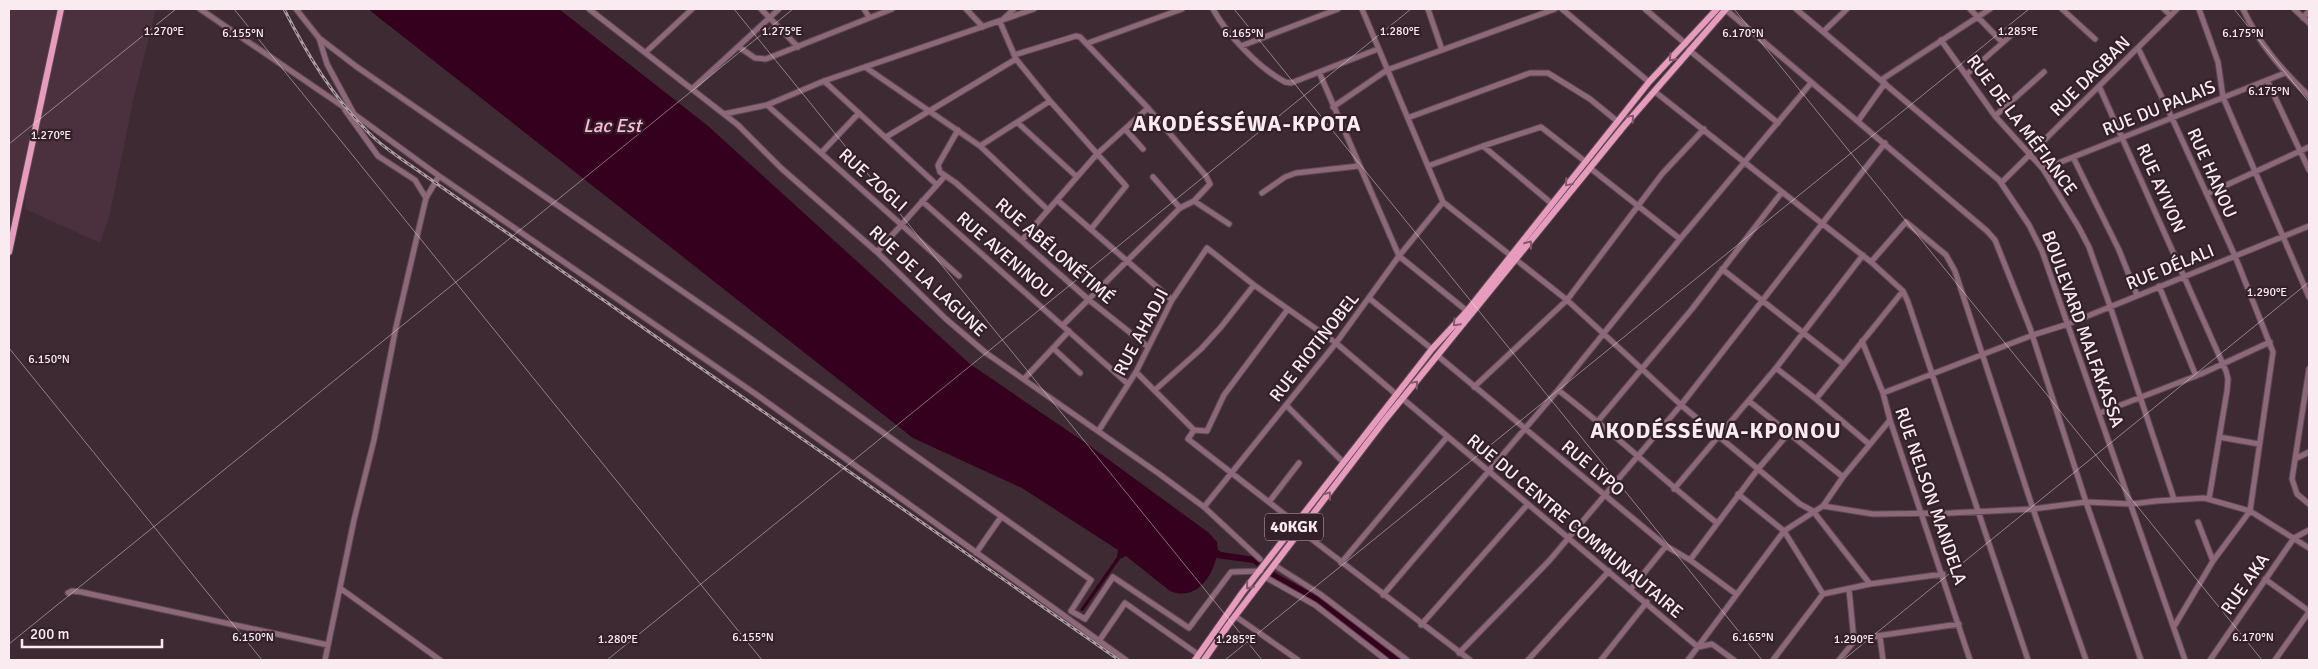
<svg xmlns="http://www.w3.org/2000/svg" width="2318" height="669" viewBox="0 0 2318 669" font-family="Signika,sans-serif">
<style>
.built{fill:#4b303d}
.water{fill:#35001e}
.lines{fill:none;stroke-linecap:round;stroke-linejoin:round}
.minor-casing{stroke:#5c4951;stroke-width:7}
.major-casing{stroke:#5c4951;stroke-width:8}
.minor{stroke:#8c6878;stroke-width:5}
.major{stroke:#e79cbe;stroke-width:6}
.rail-casing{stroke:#ad9da3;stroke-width:3}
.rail{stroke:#342029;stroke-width:1;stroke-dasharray:4;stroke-linecap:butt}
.oneway{stroke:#85586c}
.ticks{fill:none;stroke:#f9ebf0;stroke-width:1;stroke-opacity:0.45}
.labels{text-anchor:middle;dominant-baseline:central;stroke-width:4.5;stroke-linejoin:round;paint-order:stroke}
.shield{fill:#342029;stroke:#beaeb4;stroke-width:1}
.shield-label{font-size:16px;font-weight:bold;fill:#f9ebf0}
.street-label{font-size:18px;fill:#f9ebf0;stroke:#342029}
.water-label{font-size:19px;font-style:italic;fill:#ffbad9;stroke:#342029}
.district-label{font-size:22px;font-weight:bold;letter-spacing:1px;fill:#f9ebf0;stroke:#342029}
.ticks-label{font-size:12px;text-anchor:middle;fill:#f9ebf0;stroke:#342029;stroke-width:4.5;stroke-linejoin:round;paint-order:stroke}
</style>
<rect width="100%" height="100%" fill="#3e2a33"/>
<!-- built -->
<path class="built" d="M9,9H58L9,231Z
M65,9H156L134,97L109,218L100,243L25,209L26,190Z"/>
<!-- water -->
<path class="water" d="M368,9H559L708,126L970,364L1090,446L1209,533L1217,542L1218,550L1221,552L1255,557L1277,574L1318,596L1402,660H1391L1314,602L1274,579L1253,563L1216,558C1211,580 1194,601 1170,591L1126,556L1120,559L1083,611L1080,610L1117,557L1118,550L1022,488L913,438Z"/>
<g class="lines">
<defs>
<path id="minor" d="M200,9L354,114L439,176L757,395L1126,660
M296,9L319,38L357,67L737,329L1091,580L1071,611L1085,619L1113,577L1189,628L1231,572L1261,571
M589,9L738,125L781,168L877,252L946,319L986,353L1158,473L1204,507L1260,559
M761,9L798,47
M864,9L869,17
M966,9L983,27
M1014,9L1000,22L1016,59L1050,101L1126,186L1091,229
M1213,9C1227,35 1259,68 1285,82L1291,83L1378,49
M1362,9L1443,202L1567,300L1681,405L1800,504L1813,511L1870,584
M1428,9L1442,50
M1562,9L1649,82
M1645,9L1686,44
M1725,9L1987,231L1995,240L2030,328L2086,502L2141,660
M1796,9L1999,180L2029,225L2042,251L2185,660
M1970,9L2002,42
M2062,9L2095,39
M2164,9L2170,15
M2199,9L2218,62L2223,97L2309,297
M2243,9C2259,44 2281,69 2309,96
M2294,9L2309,23
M2303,18L2309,11
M1824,31L1847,9
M319,38L327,64L354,114
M1941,40L1995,116L2043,169L2078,226L2089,247L2110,306L2174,499
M1088,43L1182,9
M1241,46L1338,9
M739,47L755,58L766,59L892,9
M2138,48L2172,118L2235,256L2273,352L2250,511L2213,561L2175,625
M1689,50L1778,123
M646,52L692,9
M1014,55L1076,36L1080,37L1148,108L1206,176L1210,184L1194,201L1180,208L1063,325
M865,67L980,146L1048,210
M1319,72L1399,256L1467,311
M1966,75L2017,30
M1881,80L1990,9
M2267,80L2309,170
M824,81L937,185
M2099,86L2226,371L2228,379L2227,391L2209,499
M692,89L779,9
M1654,91L1871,262L1903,291L1908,302L2028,660
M767,105L959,276
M1333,107L1387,70L1555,9
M345,110L378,156L415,180L426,198
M724,114L767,105L824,81L1034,9
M1995,116L2044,72
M1410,117L1530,73H1548L1590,99L1617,121
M1858,121L1885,83
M1018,123L1077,177
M1125,129L1143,149
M958,130L938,165L940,172L956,183L1089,300L1147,346
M886,137L1016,59
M980,146L1050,101
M1483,146L1541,127L1586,162
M821,153L859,113
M2073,157L2119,250L2137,295
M1428,166L1483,146L1551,203
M1590,168L1680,239
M2043,169L2285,73
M1153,177L1180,208
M2001,183L2177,9
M1262,193L1285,177L1296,173L1359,166
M2207,194L2309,147
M1057,200L1172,300
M922,201L1128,384
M1194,201L1229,224
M1022,240L1097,154L1148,108
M877,252L945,176
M1871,262L1906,222L1946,255L1955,271L2033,509L2086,660
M1722,269L1843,364
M2159,286L2196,376
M1370,299L1432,349
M1288,309L1224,395L1207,431L1194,430L1188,439L1297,524
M1862,341L1883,393L1890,420L1970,660
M1053,348L1080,373
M1438,356L1666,546L1690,560L1736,594
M1776,368L1816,399L1869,444
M2309,369L2292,479L2297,494L2309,504
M1136,372L1194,430
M1024,379L1069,331
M1474,387L1567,300L1662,174L1704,129
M1155,390L1201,349L1221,327L1254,285
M1558,390C1613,432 1663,480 1717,523
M1883,393L2033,335L2068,324L2309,226
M1403,399L1698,647L1712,644L1734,660
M1816,399L1903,291
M1749,401L1843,477
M1286,405L1344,463
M2100,413L2201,374L2270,342
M1598,421L1692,309L1782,192
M1099,430L1136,372L1172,300L1207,248L1254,285L1336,343L1397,395
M2219,437L2259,444
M2297,458L2309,452
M1674,489L1776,368L1863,255
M1738,494L1784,531L1823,594
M1269,502L1299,463
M1823,506L1873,514L1951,513L2033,509L2086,502L2132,504L2156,501L2204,498L2250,511L2309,548
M1204,507L1336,343L1399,256L1443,202
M2198,522L2213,561
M1301,531L1470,660
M976,553L1001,517
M1690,560L1758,469L1788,434
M1341,563L1447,437
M1274,565L1320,594L1407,660
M1265,577L1315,605L1386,660
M2265,579L2309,611
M340,588L440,660
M1631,589L1666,546
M1849,589L1854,641
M68,593L72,591L81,592L328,645
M1383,595L1558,390L1680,239L1811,83
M1235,616L1298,660
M1421,625L1528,504
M1880,637L1883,660
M1099,641L1125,603L1199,655
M1459,653L1549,561L1681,405L1885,143
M325,660L354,520L374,440L396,327L426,198L439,176
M1528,660L1609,571
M1601,660L1647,602
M1688,660L1784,531L1823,506L1843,477L1890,420
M1773,660L1823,594L1870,584L1943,574
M1839,660L1856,639L1959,624
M2210,660L2294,538L2309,530
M2275,660L2309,612"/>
<path id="major" d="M9,252L61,9
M1195,660L1242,593L1432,349L1467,311L1649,82L1717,9
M1204,660L1229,624L1384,421L1624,126L1726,9"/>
</defs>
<!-- minor casing -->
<use href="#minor" class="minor-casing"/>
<!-- major casing -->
<use href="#major" class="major-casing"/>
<!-- minor -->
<use href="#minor" class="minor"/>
<!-- major -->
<use href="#major" class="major"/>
<defs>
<path id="rail" d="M284,9C307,54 332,96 368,132C380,145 396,155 410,165L1119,660"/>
</defs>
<!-- rail casing -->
<use href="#rail" class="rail-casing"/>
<!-- rail -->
<use href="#rail" class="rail"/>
</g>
<!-- one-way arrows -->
<defs><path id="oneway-chevron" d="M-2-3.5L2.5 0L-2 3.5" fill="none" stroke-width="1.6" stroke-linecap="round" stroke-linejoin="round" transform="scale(1.25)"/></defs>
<g class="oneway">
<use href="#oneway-chevron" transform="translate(1672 58) rotate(133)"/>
<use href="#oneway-chevron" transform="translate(1631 118) rotate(-50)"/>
<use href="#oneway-chevron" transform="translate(1568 183) rotate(130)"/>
<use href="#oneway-chevron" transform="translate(1529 244) rotate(-52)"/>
<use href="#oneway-chevron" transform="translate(1456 323) rotate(133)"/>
<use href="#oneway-chevron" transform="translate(1415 384) rotate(-50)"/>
<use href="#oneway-chevron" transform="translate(1328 495) rotate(-53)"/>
<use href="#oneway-chevron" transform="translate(1249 586) rotate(129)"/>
</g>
<!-- ticks -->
<path class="ticks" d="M234,9L762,660M734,9L1262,660M1234,9L1762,660M1734,9L2262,660M2234,9L2309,102M9,144L176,9M9,348L262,660M9,644L793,9M607,660L1411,9M1225,660L2029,9M1843,660L2309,282"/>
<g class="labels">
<!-- shield labels -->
<rect class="shield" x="1265" y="513.5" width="58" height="27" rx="4"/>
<g class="shield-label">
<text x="1294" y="527">40KGK</text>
</g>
<!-- street labels -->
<g class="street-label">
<text transform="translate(2090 76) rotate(-45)">RUE DAGBAN</text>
<text transform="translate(2159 108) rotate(-22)">RUE DU PALAIS</text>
<text transform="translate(2022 125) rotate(53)">RUE DE LA MÉFIANCE</text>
<text transform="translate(2212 173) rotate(66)">RUE HANOU</text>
<text transform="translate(873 180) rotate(42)">RUE ZOGLI</text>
<text transform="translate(2161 188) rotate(66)">RUE AYIVON</text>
<text transform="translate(1055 251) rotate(41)">RUE ABÉLONÉTIMÉ</text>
<text transform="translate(1005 255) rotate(41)">RUE AVENINOU</text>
<text transform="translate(2170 267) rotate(-22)">RUE DÉLALI</text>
<text transform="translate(928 281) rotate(43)">RUE DE LA LAGUNE</text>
<text transform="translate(2083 329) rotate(70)">BOULEVARD MALFAKASSA</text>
<text transform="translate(1141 332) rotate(-62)">RUE AHADJI</text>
<text transform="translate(1314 347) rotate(-52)">RUE RIOTINOBEL</text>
<text transform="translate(1593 468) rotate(40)">RUE LYPO</text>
<text transform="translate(1931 496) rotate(71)">RUE NELSON MANDELA</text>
<text transform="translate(1575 526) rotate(40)">RUE DU CENTRE COMMUNAUTAIRE</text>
<text transform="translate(2245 584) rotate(-55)">RUE AKA</text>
</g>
<!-- water labels -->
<g class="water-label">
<text x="612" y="126">Lac Est</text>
</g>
<!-- district labels -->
<g class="district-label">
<text x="1247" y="123">AKODÉSSÉWA-KPOTA</text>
<text x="1716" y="430">AKODÉSSÉWA-KPONOU</text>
</g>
</g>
<g class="ticks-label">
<text x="2018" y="35">1.285°E</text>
<text x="164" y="35">1.270°E</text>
<text x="782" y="35">1.275°E</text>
<text x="1400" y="35">1.280°E</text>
<text x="243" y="37">6.155°N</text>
<text x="1243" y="37">6.165°N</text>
<text x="1743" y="37">6.170°N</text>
<text x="2243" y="37">6.175°N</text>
<text x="2269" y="95">6.175°N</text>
<text x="51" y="139">1.270°E</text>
<text x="2267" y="296">1.290°E</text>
<text x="49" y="363">6.150°N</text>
<text x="253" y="641">6.150°N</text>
<text x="753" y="641">6.155°N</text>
<text x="1753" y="641">6.165°N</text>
<text x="2253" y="641">6.170°N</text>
<text x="618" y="643">1.280°E</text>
<text x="1236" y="643">1.285°E</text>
<text x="1854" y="643">1.290°E</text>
</g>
<!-- border -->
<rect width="2318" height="669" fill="none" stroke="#f9ebf0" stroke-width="20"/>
<!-- scale -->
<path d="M22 639v8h140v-8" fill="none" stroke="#f9ebf0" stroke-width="2.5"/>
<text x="30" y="639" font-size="15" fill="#f9ebf0" stroke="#342029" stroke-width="4" paint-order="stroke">200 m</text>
</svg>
